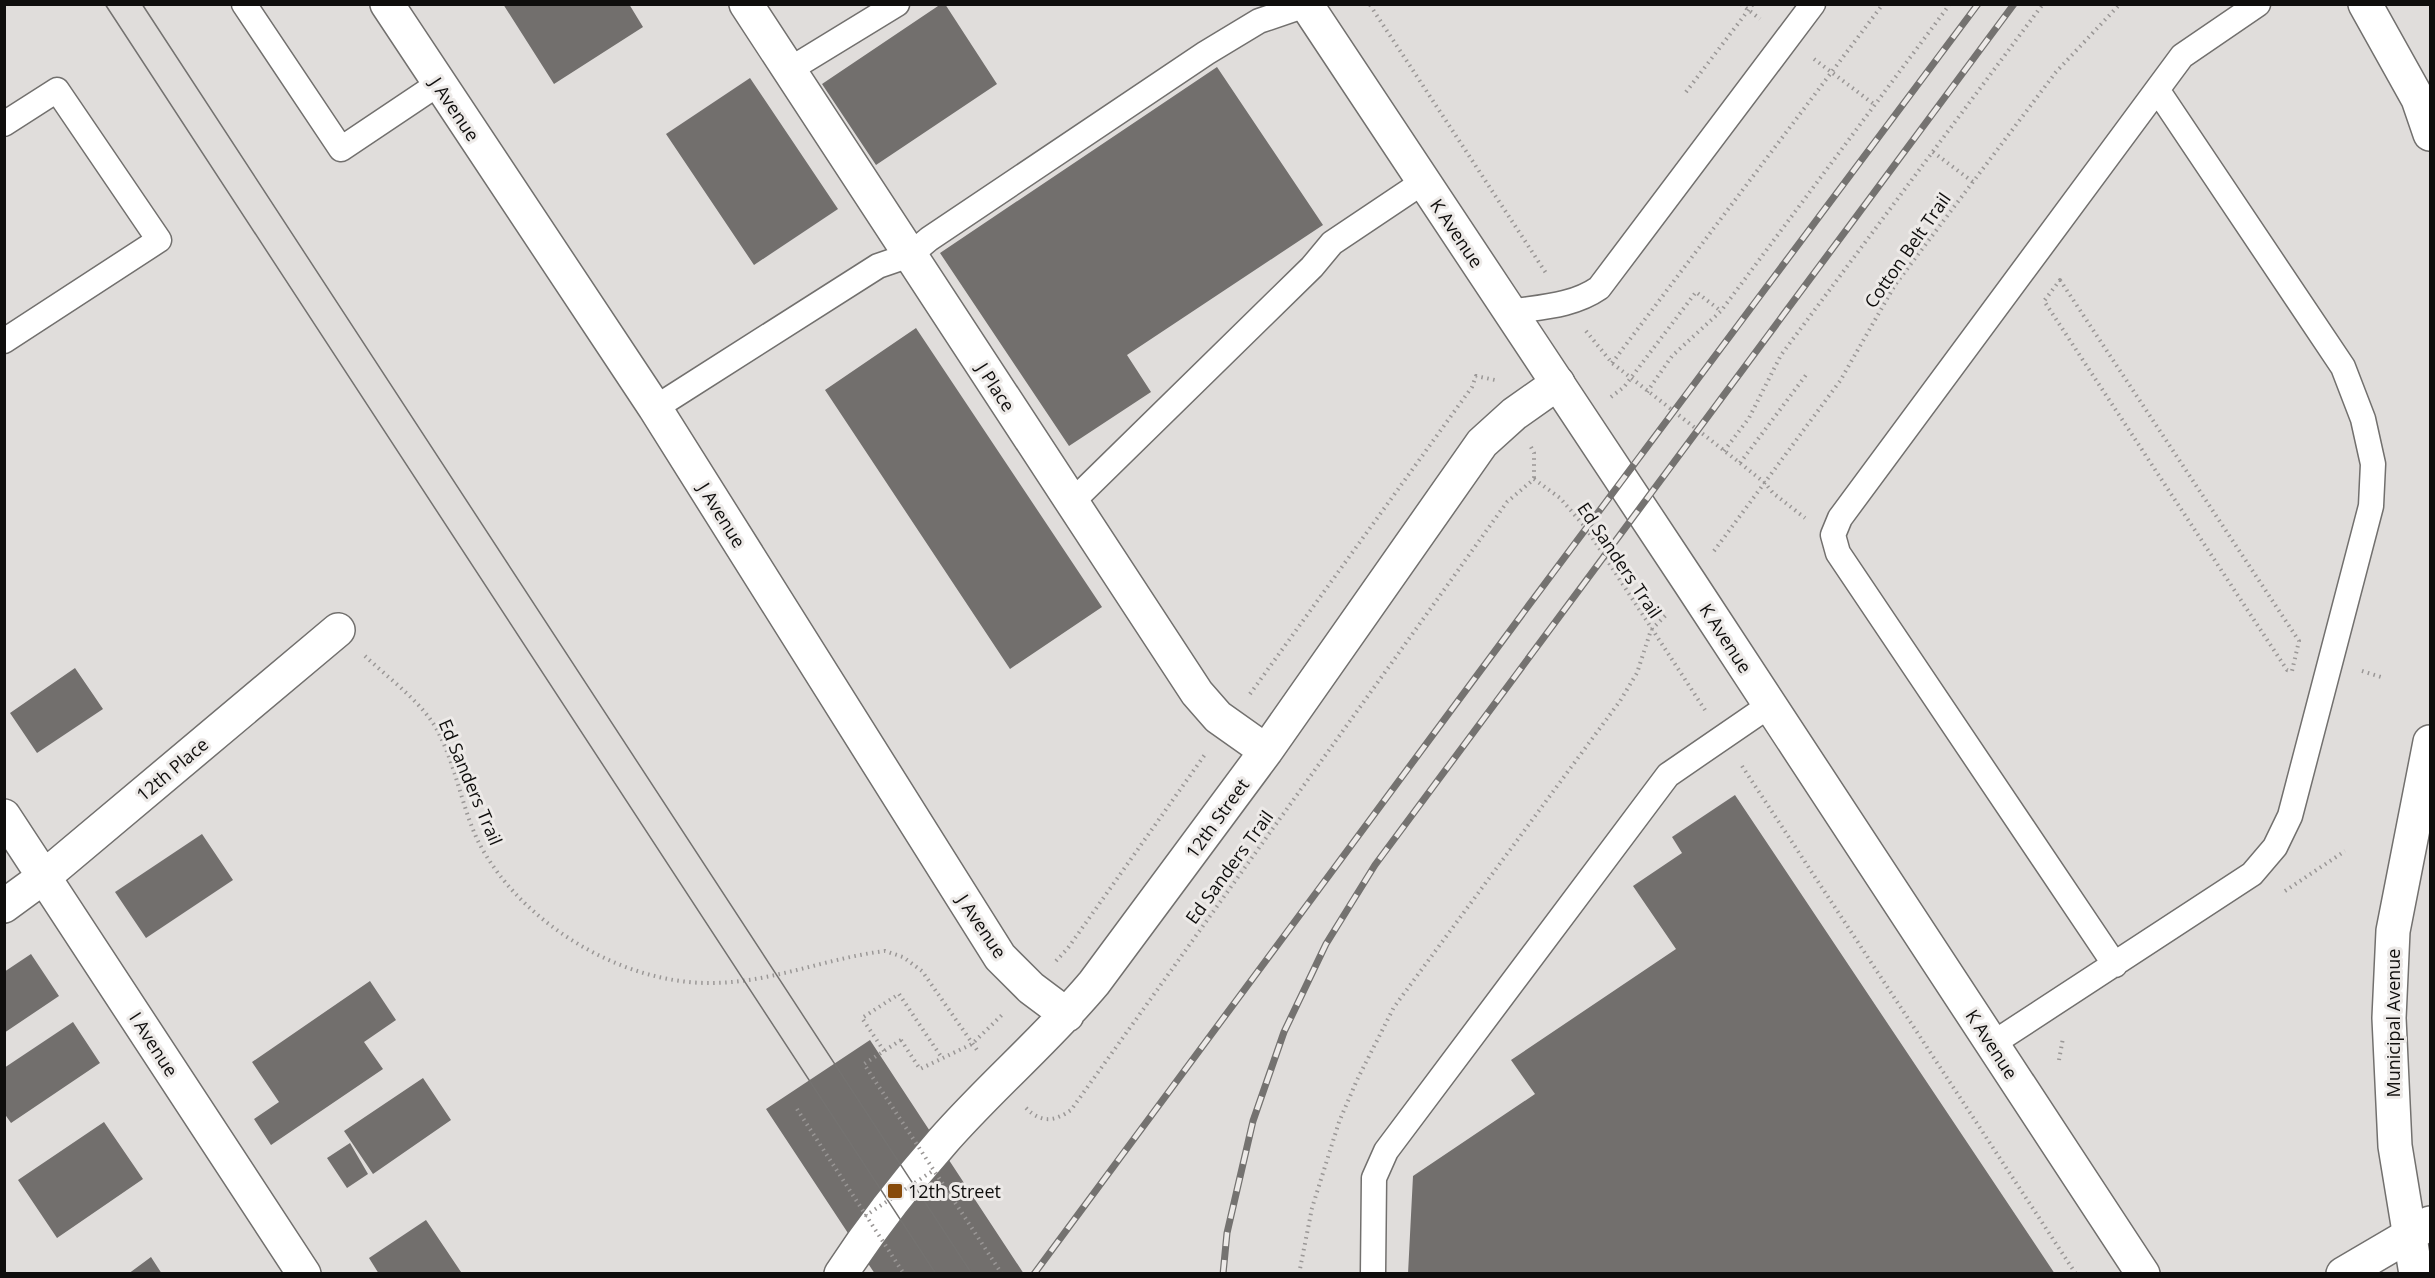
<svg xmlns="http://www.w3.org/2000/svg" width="2435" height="1278" viewBox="0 0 2435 1278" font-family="'Open Sans',sans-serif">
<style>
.building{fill:#726f6d}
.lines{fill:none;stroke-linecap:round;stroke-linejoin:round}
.lane-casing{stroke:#72706e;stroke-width:27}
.street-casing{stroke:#72706e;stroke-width:36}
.secondary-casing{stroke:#72706e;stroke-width:36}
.path{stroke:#9a9796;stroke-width:4;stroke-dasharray:1.5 4.5;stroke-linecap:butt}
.lane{stroke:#fff;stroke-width:24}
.street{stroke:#fff;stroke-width:33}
.secondary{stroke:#fff;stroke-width:33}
.tram{stroke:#747270;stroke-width:1.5}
.rail-casing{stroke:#747270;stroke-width:7}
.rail{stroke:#edeae8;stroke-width:4.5;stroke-dasharray:14;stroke-linecap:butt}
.path-bridge{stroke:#9a9796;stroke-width:4;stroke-dasharray:1.5 4.5;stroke-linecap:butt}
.poi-dot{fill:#884b0b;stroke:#edeae8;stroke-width:2}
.labels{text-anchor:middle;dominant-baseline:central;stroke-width:6;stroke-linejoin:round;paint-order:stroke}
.street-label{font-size:18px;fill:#0f0e0d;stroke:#edeae8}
.poi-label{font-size:18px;fill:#0f0e0d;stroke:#edeae8;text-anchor:start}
</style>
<rect width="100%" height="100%" fill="#e0dddb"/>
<!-- building -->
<path class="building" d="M503,4H629L643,27L554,84Z
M941,4H945L997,84L876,165L822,84Z
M1217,67L1323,225L1127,355L1151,392L1069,446L940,253Z
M750,78L838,209L754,265L666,134Z
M916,328L1102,607L1010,669L825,390Z
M75,668L103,709L37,753L10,713Z
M1735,795L2055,1274H1408L1413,1176L1535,1094L1511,1060L1676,949L1633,886L1682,853L1672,837Z
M202,834L233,880L146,938L115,892Z
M31,954L59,996L4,1033V972Z
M370,981L396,1020L364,1042L383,1069L271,1145L254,1119L279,1102L252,1062Z
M73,1022L100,1063L11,1123L4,1113V1068Z
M870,1040L1024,1274H875L766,1109Z
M423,1078L451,1120L373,1174L344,1131Z
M104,1122L143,1179L57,1238L18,1180Z
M350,1143L368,1174L347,1188L327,1158Z
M426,1220L461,1272L379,1274L369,1258Z
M151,1257L162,1274H128Z"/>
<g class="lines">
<defs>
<path id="lane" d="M244,4L341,149L438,84
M789,70L897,4
M4,124L57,90L159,240L4,341
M1510,312C1541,307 1573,306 1599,288L1813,4
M655,408L878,266L910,255L929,239L1206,53L1259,21L1306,5
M1072,502L1312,267L1332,243L1423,182
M2115,965L1838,553L1833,535L1840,518L2182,56L2258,4
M1992,1044L2252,874L2275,847L2290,816L2371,506L2373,464L2363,419L2343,367L2158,91
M1373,1274L1374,1178L1386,1151L1668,775L1770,705"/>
<path id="street" d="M387,4L655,408L1000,957L1031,988L1067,1015
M746,4L1197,693L1218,717L1266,751
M4,816L304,1274
M4,906L45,876L338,630
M841,1274C871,1228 905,1184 942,1142C990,1087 1047,1039 1094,983L1266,751L1482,443L1514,414L1558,383
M2343,1274L2430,1223"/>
<path id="secondary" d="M1306,4L1690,583L2143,1274
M2365,4L2418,99L2430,134
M2416,1274L2395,1146L2389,1018L2393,931L2430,742"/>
</defs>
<!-- lane casing -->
<use href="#lane" class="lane-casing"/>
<!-- street casing -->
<use href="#street" class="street-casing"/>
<!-- secondary casing -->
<use href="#secondary" class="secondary-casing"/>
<!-- path -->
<path class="path" d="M1741,4L1760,19
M1370,5L1546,273
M1814,59L1875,105
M1686,92L1753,4
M1933,152L1973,182
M2060,280L2299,641L2292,671L2287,670L2044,301Z
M1586,331L1612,363L1740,463L1765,483L1773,493L1805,518
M1612,363L1883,4
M1647,392L1672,356L1721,311L1950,4
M1611,397L1624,387L1696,292L1721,311
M1531,447L1534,453V479
M1724,451L1749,418L1781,355L2043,4
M1740,463L1806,375
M1714,551L1840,381L1895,285L2056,72L2120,4
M365,656C387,677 423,703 437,730C456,765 461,805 478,841C519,922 621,984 711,983C770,983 827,958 885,951L903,957L922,971L977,1050
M2362,671L2381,677
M1250,694L1472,387L1476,376L1495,380
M1742,766L2076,1274
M2285,891L2345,851
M1056,961L1068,948L1206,753
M901,1040L920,1069L972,1044L1004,1013
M884,1051L862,1018L899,994L942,1058
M2059,1060L2063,1038
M1026,1108C1042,1124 1055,1121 1071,1110L1507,502L1534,479L1560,498L1586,528L1705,710
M1299,1274L1312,1208L1339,1122L1357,1080L1394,1007L1620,701L1637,673L1651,630L1666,615"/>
<!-- lane -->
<use href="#lane" class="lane"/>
<!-- street -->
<use href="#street" class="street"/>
<!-- secondary -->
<use href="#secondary" class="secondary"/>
<!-- tram -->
<path class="tram" d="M105,4L936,1274
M142,4L972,1274"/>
<defs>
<path id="rail" d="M1034,1274L1526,609L1978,4
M1223,1274L1227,1233L1253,1121L1284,1032L1326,944L1375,865L2014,4"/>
</defs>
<!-- rail casing -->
<use href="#rail" class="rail-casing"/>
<!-- rail -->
<use href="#rail" class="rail"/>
<!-- path-bridge -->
<path class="path-bridge" d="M901,1040L864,1064L1002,1274
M797,1109L904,1274
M865,1216L934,1170"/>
</g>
<!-- markers -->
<rect class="poi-dot" x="887" y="1183" width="16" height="16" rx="3"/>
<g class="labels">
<!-- street labels -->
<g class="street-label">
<text transform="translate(455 109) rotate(56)">J Avenue</text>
<text transform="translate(1457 233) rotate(56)">K Avenue</text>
<text transform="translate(1907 250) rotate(-55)">Cotton Belt Trail</text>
<text transform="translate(996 387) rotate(57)">J Place</text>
<text transform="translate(722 515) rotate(58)">J Avenue</text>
<text transform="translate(1620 560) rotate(56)">Ed Sanders Trail</text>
<text transform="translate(1726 638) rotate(57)">K Avenue</text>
<text transform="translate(172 769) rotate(-40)">12th Place</text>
<text transform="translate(471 782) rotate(67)">Ed Sanders Trail</text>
<text transform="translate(1217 818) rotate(-54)">12th Street</text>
<text transform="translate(1229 867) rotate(-54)">Ed Sanders Trail</text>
<text transform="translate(982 926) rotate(56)">J Avenue</text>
<text transform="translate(2393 1023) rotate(-90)">Municipal Avenue</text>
<text transform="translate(154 1044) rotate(57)">I Avenue</text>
<text transform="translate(1992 1044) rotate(57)">K Avenue</text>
</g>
<!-- poi labels -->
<g class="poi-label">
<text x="908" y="1191">12th Street</text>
</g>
</g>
<!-- border -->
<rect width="2435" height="1278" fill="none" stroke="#0f0e0d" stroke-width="12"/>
</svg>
